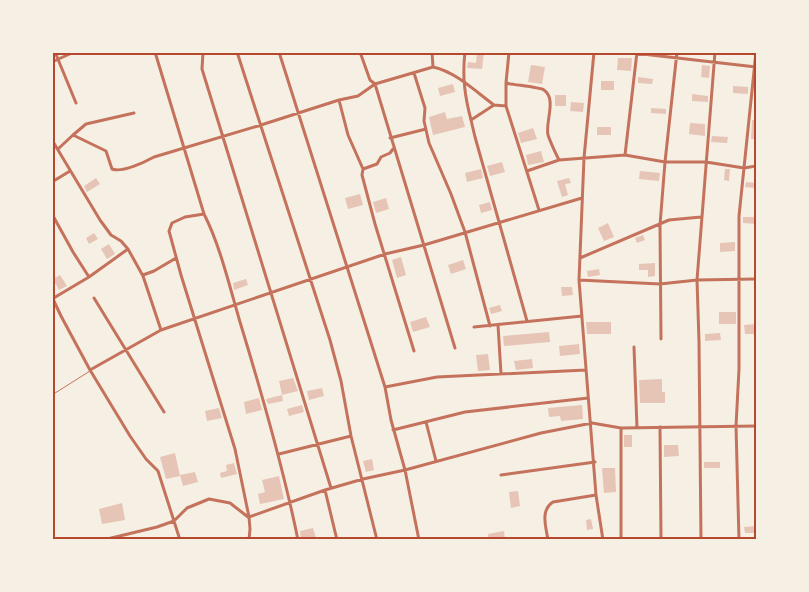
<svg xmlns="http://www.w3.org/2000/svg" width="809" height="592" viewBox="0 0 809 592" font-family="'DejaVu Sans',sans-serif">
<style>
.building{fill:#e6c5b7}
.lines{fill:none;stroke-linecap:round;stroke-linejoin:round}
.service{stroke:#c5725c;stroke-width:1}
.minor{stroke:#c5725c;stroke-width:3}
.neatline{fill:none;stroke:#b5482f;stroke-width:2}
</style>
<rect width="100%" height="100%" fill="#f6efe4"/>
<!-- building -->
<path class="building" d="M477,52H484L482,69L467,68L468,62L476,63Z
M618,58H632L631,71L617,70Z
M531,65L545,67L542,84L528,82Z
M702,65L710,66L709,78L701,77Z
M638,77L653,79L652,84L638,83Z
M601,81H614V90H601Z
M453,84L455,92L440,96L438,88Z
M733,86L748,87V94L733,93Z
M692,94L708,96V102L692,101Z
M555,95H566V106H555Z
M571,102L584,103L583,112L570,111Z
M651,108L666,109V114L651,113Z
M445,112L447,119L462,116L465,127L433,135L429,117Z
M752,120H756V139H751Z
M690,123L705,124V136L689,134Z
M597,127H611V135H597Z
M533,128L537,139L521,143L518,133Z
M712,136L728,137L727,143L711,142Z
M541,151L544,162L528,165L526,155Z
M502,162L505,172L490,176L487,166Z
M481,169L483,178L467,182L465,173Z
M725,169H730L729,181L724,180Z
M640,171L660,173L659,181L639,179Z
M96,178L100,184L87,192L84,186Z
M569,178L571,183L565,184L568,195L562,197L557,181Z
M746,182L756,183V188L745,187Z
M360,194L363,205L348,209L345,198Z
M386,198L389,209L376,213L373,202Z
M490,202L492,210L481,213L479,205Z
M743,217H756V224L743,223Z
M608,223L614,237L604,241L598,228Z
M94,233L98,239L89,244L86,238Z
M643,235L645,240L637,243L635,238Z
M735,242V251L720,252V243Z
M109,244L115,254L107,259L101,249Z
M401,257L406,275L397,278L392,260Z
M463,260L466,269L451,274L448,265Z
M655,263V276L648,277V270H639V264Z
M599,269L600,275L588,277L587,271Z
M60,275L67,286L59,290L53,279Z
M246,279L248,285L234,290L233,283Z
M561,287H572L573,295L562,296Z
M500,305L502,311L491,314L489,308Z
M719,312H736V324H719Z
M426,317L430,327L413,332L410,322Z
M586,322H611V334H587Z
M756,324V334H745L744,325Z
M549,332L550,342L504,346L503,336Z
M720,333L721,340L705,341V334Z
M579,344L580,354L560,356L559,346Z
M488,354L490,370L478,371L476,355Z
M532,359L533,368L516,370L514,361Z
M293,378L298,391L282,395L279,381Z
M662,379V392H665V403H640L639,380Z
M322,388L324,396L309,400L307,391Z
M282,395L283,401L268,404L266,399Z
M259,398L262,410L246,414L244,402Z
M302,405L304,412L289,416L287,409Z
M582,405L583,419L561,421L560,416L549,417L548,408Z
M219,408L222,418L207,421L205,411Z
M624,435H632V447H624Z
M664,445H678L679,456L664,457Z
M175,453L180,476L166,479L160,457Z
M372,459L374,470L366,472L363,461Z
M704,462H720V468H704Z
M234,463L237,474L221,478L220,473L227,471L226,465Z
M602,468H615L616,492L604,493Z
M195,472L198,482L183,486L180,475Z
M279,476L284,499L260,504L258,494L265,492L262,480Z
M518,491L520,506L511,508L509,492Z
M122,503L125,520L102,524L99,509Z
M591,519L593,529L587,530L586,520Z
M756,526V533H745L744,527Z
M313,528L316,538L301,540L300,531Z
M504,531L505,540H489L488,534Z"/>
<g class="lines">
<!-- service -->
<path class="service" d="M52,395L90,371"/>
<!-- minor -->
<path class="minor" d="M55,52L76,103
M155,52L204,214
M203,52L202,69L331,488
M279,52L385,387L391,420L405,470L419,540
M360,52L370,80L375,84L455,348
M432,52L433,67
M465,52C462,77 465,97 471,120L494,105L506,106
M509,52L506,83V106L539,210
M594,52L584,158L579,280L596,495L603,540
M625,52L756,67
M677,52L665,162H706L744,168L756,166
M238,55L330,340L341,381L351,436L377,540
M52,62L74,52
M414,73L425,108L424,121L429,143L451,194L465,232L490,326
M506,83C514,85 539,87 544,90C557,99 545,122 548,135C551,144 555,152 559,160
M339,100L348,135L363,169
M471,120L475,137L527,321
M73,135L86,124L134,113
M390,138L426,129
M52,140L100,220L111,235L121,241L128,249L143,276L161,330
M58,149L73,135L106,151L112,169C122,173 145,162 154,157L261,125L339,100L358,96L375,84L433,67C456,72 475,91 494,105
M393,149L390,153L381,157L377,164L363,169L362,175L375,224L414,351
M625,155L665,162L660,225L661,339
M527,171L559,160L625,155L637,52
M52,182L70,171
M52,214L73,252L89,277
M580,258L669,220L701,217
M143,275L154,271L176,258
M579,280L660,284L697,280L715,52
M52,297L61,316L90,370
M94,298L164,412
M52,299L89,277L128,249
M498,325L501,374
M474,327L582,316
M634,347L637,428
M385,387L437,377L586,370
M426,422L436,461
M660,427L661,540
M393,430L465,412L588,398
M279,454L351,436
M501,475L595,462
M325,490L337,540
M249,517L235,449L181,275L169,231L172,223L185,217L204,214C220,245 230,288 240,322C262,394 283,466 298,540
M103,540L157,527L174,521L187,508L209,499L230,503L248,517
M180,540L158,471L146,459L130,436L90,370L161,330L385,254L424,245L582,198
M249,540L250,529L249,517L325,490L363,479L405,470L541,433L592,423L621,428L756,426
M548,540C546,527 540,510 553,502L596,495
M621,540V428
M701,540L699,342L697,280L756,279
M739,540L736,426L739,369V216L756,52"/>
</g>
<!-- border -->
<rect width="809" height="592" fill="none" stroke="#f6efe4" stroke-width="108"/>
<rect x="54" y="54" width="701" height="484" class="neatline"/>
</svg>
